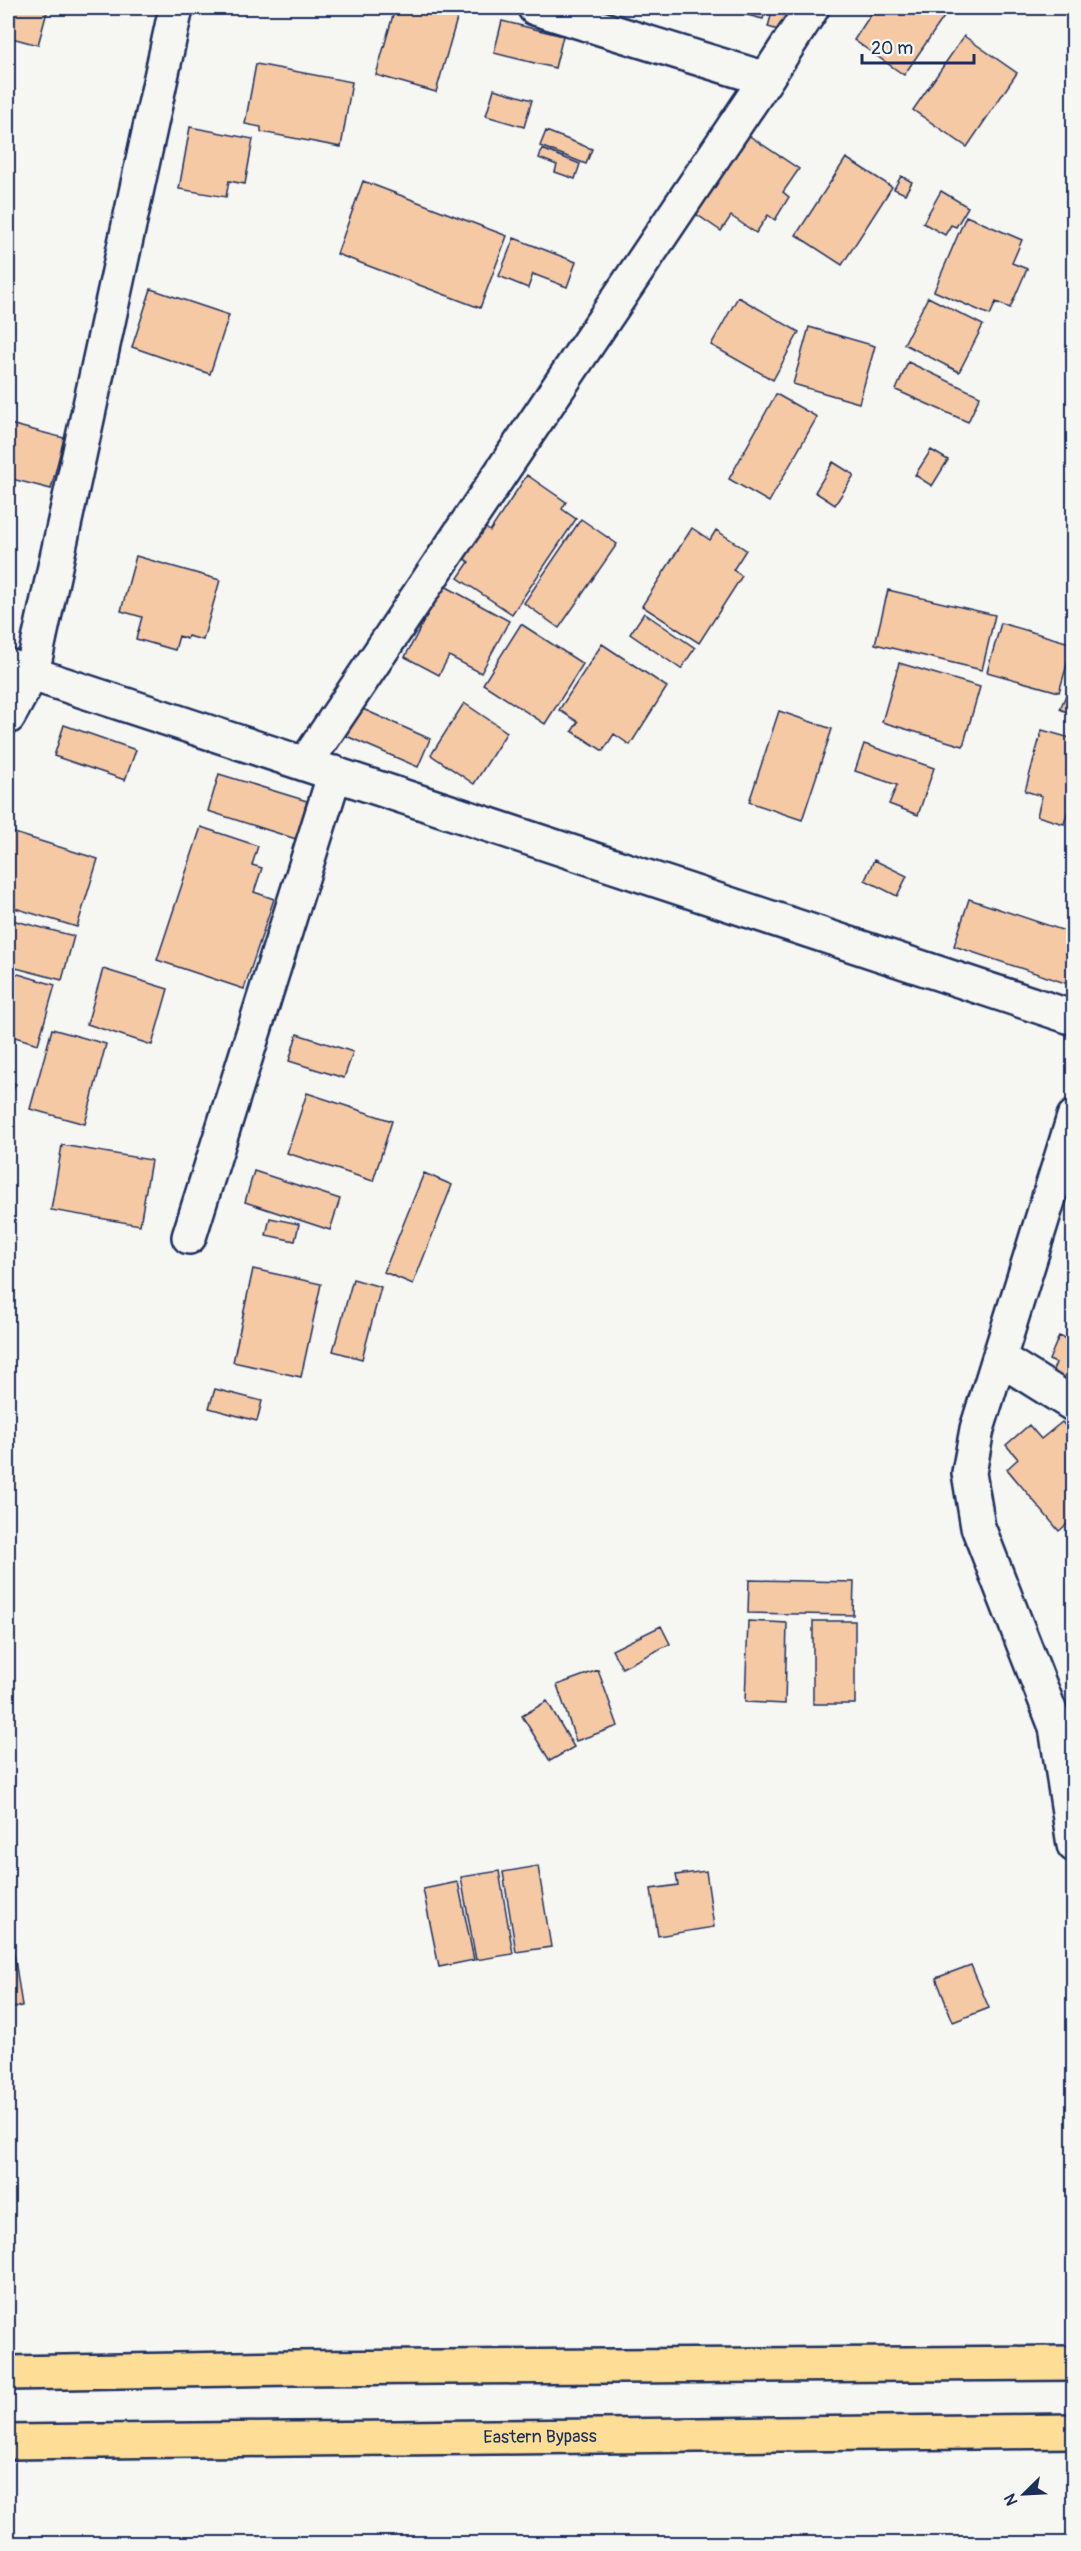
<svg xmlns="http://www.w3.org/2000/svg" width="1081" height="2551" viewBox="0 0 1081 2551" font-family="Pangolin,sans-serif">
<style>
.building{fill:#f6c9a5;stroke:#1b2f5e;stroke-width:1.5}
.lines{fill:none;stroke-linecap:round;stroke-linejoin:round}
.minor-casing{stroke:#1b2f5e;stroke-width:38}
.highway-casing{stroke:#1b2f5e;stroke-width:38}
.minor{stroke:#f6f6f2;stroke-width:33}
.highway{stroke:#fedd96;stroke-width:33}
.labels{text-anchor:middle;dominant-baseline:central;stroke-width:4.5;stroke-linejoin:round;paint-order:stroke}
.street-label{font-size:18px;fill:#1b2f5e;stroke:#f6f6f2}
</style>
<rect width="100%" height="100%" fill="#f6f6f2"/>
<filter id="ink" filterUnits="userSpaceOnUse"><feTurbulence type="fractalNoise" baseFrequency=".0167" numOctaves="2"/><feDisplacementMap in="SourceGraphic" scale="12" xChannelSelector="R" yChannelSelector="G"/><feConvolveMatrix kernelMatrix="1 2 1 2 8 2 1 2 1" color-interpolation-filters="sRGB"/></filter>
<g filter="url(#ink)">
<!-- building -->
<path class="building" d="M8,8H48L38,45L8,37Z
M395,8H431L458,15L436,92L376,75Z
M720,8H766L763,19Z
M773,8H801L792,34L768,27Z
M875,8H942L940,10L946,14L904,75L854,40Z
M502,21L563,36L555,68L494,53Z
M964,36L1017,73L967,147L913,110Z
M256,64L352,82L341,147L261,132V127L245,124Z
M494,89L532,100L524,127L486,116Z
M190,127L253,139L245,184L229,181L226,197L179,189Z
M546,131L592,149L586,164L540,146Z
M748,135L799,169L783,192L789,197L775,220L768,215L756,233L731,216L721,231L696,214Z
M542,149L580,164L575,179L555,172L557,165L539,158Z
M846,158L892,187L842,265L796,235Z
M901,176L912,182L905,194L894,189Z
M363,181L507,236L480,308L337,254Z
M941,191L968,207L956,227L951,225L945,235L923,223Z
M966,216L1022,240L1012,263L1027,269L1010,308L996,302L990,315L934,291Z
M514,238L576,262L567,287L533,274L528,288L499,276Z
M151,289L229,315L210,374L132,347Z
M738,297L799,332L773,380L711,345Z
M928,297L983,325L959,372L904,344Z
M809,327L875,346L859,403L793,384Z
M908,362L980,396L968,422L896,390Z
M776,394L817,417L769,502L729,479Z
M10,424L64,438L51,489L8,478V433Z
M931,450L948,460L932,486L915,475Z
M833,462L854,475L835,505L815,492Z
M527,475L566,502L562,509L576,519L512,614L458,578L469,562L454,552L476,521L490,531Z
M581,519L617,544L559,628L524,603Z
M692,528L710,540L716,530L746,550L733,570L742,576L699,643L642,606Z
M136,556L220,580L203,640L188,636L187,639L179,636L175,650L136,639L142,617L121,611Z
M443,585L509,621L481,673L449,656L439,675L405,657Z
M888,590L995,615L982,670L875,644Z
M644,613L695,648L681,669L630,634Z
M1001,623L1073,644L1059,692L987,672Z
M521,624L583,664L545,724L483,684Z
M602,644L667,687L630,745L614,734L603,751L572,731L578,722L559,710Z
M899,663L980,687L963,746L882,722Z
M1074,676V715L1060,709Z
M464,703L507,732L474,784L431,755Z
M356,706L430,739L418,767L344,735Z
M779,711L832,729L802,820L749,802Z
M64,725L136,750L125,780L54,756Z
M1042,730L1074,739V805L1070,804L1064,824L1037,816L1042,796L1025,791Z
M864,744L934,768L918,815L889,804L897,785L855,771Z
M219,774L307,801L296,839L208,811Z
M201,827L258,846L252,865L262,868L254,892L274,899L244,989L157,960Z
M8,831L98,859L77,927L8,906Z
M874,860L907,876L897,896L865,880Z
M969,899L1074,934V986L954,946Z
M8,919L74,936L62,980L8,966Z
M103,969L168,989L152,1045L87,1024Z
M8,971L55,985L38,1044L8,1035Z
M52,1029L106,1044L85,1124L30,1109Z
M297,1034L353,1052L344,1078L289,1061Z
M8,1079L16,1084L8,1100Z
M307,1093L392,1121L373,1181L287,1153Z
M62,1145L151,1160L140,1225L51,1210Z
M254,1171L340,1199L330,1230L245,1202Z
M424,1173L452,1185L413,1284L384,1272Z
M270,1218L299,1224L295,1241L266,1235Z
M253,1269L321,1284L301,1377L233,1362Z
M353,1279L381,1287L362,1359L333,1351Z
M1074,1321V1390L1049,1379L1056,1363L1049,1360L1059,1336L1066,1339Z
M215,1389L262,1401L257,1421L209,1408Z
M1062,1422L1074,1436V1518L1059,1531L1007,1469L1018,1459L1006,1445L1029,1425L1041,1439Z
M749,1580L854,1582L853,1615L748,1613Z
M748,1621L787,1623L785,1704L745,1702Z
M813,1621H855V1704H813Z
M661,1626L670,1644L622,1668L612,1650Z
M598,1670L618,1726L576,1741L557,1685Z
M547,1701L574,1747L550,1761L522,1716Z
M538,1866L551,1947L516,1952L503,1872Z
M499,1871L513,1954L476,1960L461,1877Z
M706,1871L714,1927L658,1936L651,1889L678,1885L676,1875Z
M458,1882L474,1960L439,1967L423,1889Z
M13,1946L22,2006L8,2009V1947Z
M971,1965L989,2008L953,2022L936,1978Z"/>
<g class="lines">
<defs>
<path id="minor" d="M535,8L766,79
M8,666L1074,1018
M8,717L32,673L176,8
M305,764L766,79L812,8
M1074,1117L977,1429L969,1473L978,1527L1056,1727L1074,1845
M189,1237L335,773
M999,1358L1074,1405"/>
<g id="highway">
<path d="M8,2373L294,2368L1074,2363"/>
<path id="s1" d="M8,2442L1074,2431"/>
</g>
</defs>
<!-- minor casing -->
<use href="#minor" class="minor-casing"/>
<!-- highway casing -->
<use href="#highway" class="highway-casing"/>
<!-- minor -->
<use href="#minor" class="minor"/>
<!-- highway -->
<use href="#highway" class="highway"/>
</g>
</g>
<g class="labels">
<!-- street labels -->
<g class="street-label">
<text stroke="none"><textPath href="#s1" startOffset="532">Eastern Bypass</textPath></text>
</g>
</g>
<!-- margin -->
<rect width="1081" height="2551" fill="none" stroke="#f6f6f2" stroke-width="30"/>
<rect x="15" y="15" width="1051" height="2521" fill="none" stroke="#1b2f5e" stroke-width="2" filter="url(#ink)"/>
<!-- north arrow -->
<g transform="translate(1024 2494) rotate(246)" stroke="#f6f6f2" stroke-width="4.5" paint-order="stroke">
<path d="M0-4.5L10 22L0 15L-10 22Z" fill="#1b2f5e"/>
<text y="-9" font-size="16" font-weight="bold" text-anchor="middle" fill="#1b2f5e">N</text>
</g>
<!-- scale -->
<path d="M862 54v9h112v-9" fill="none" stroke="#1b2f5e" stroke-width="3"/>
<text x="871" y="54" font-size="18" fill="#1b2f5e" stroke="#f6f6f2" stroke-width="4.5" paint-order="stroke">20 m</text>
</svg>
